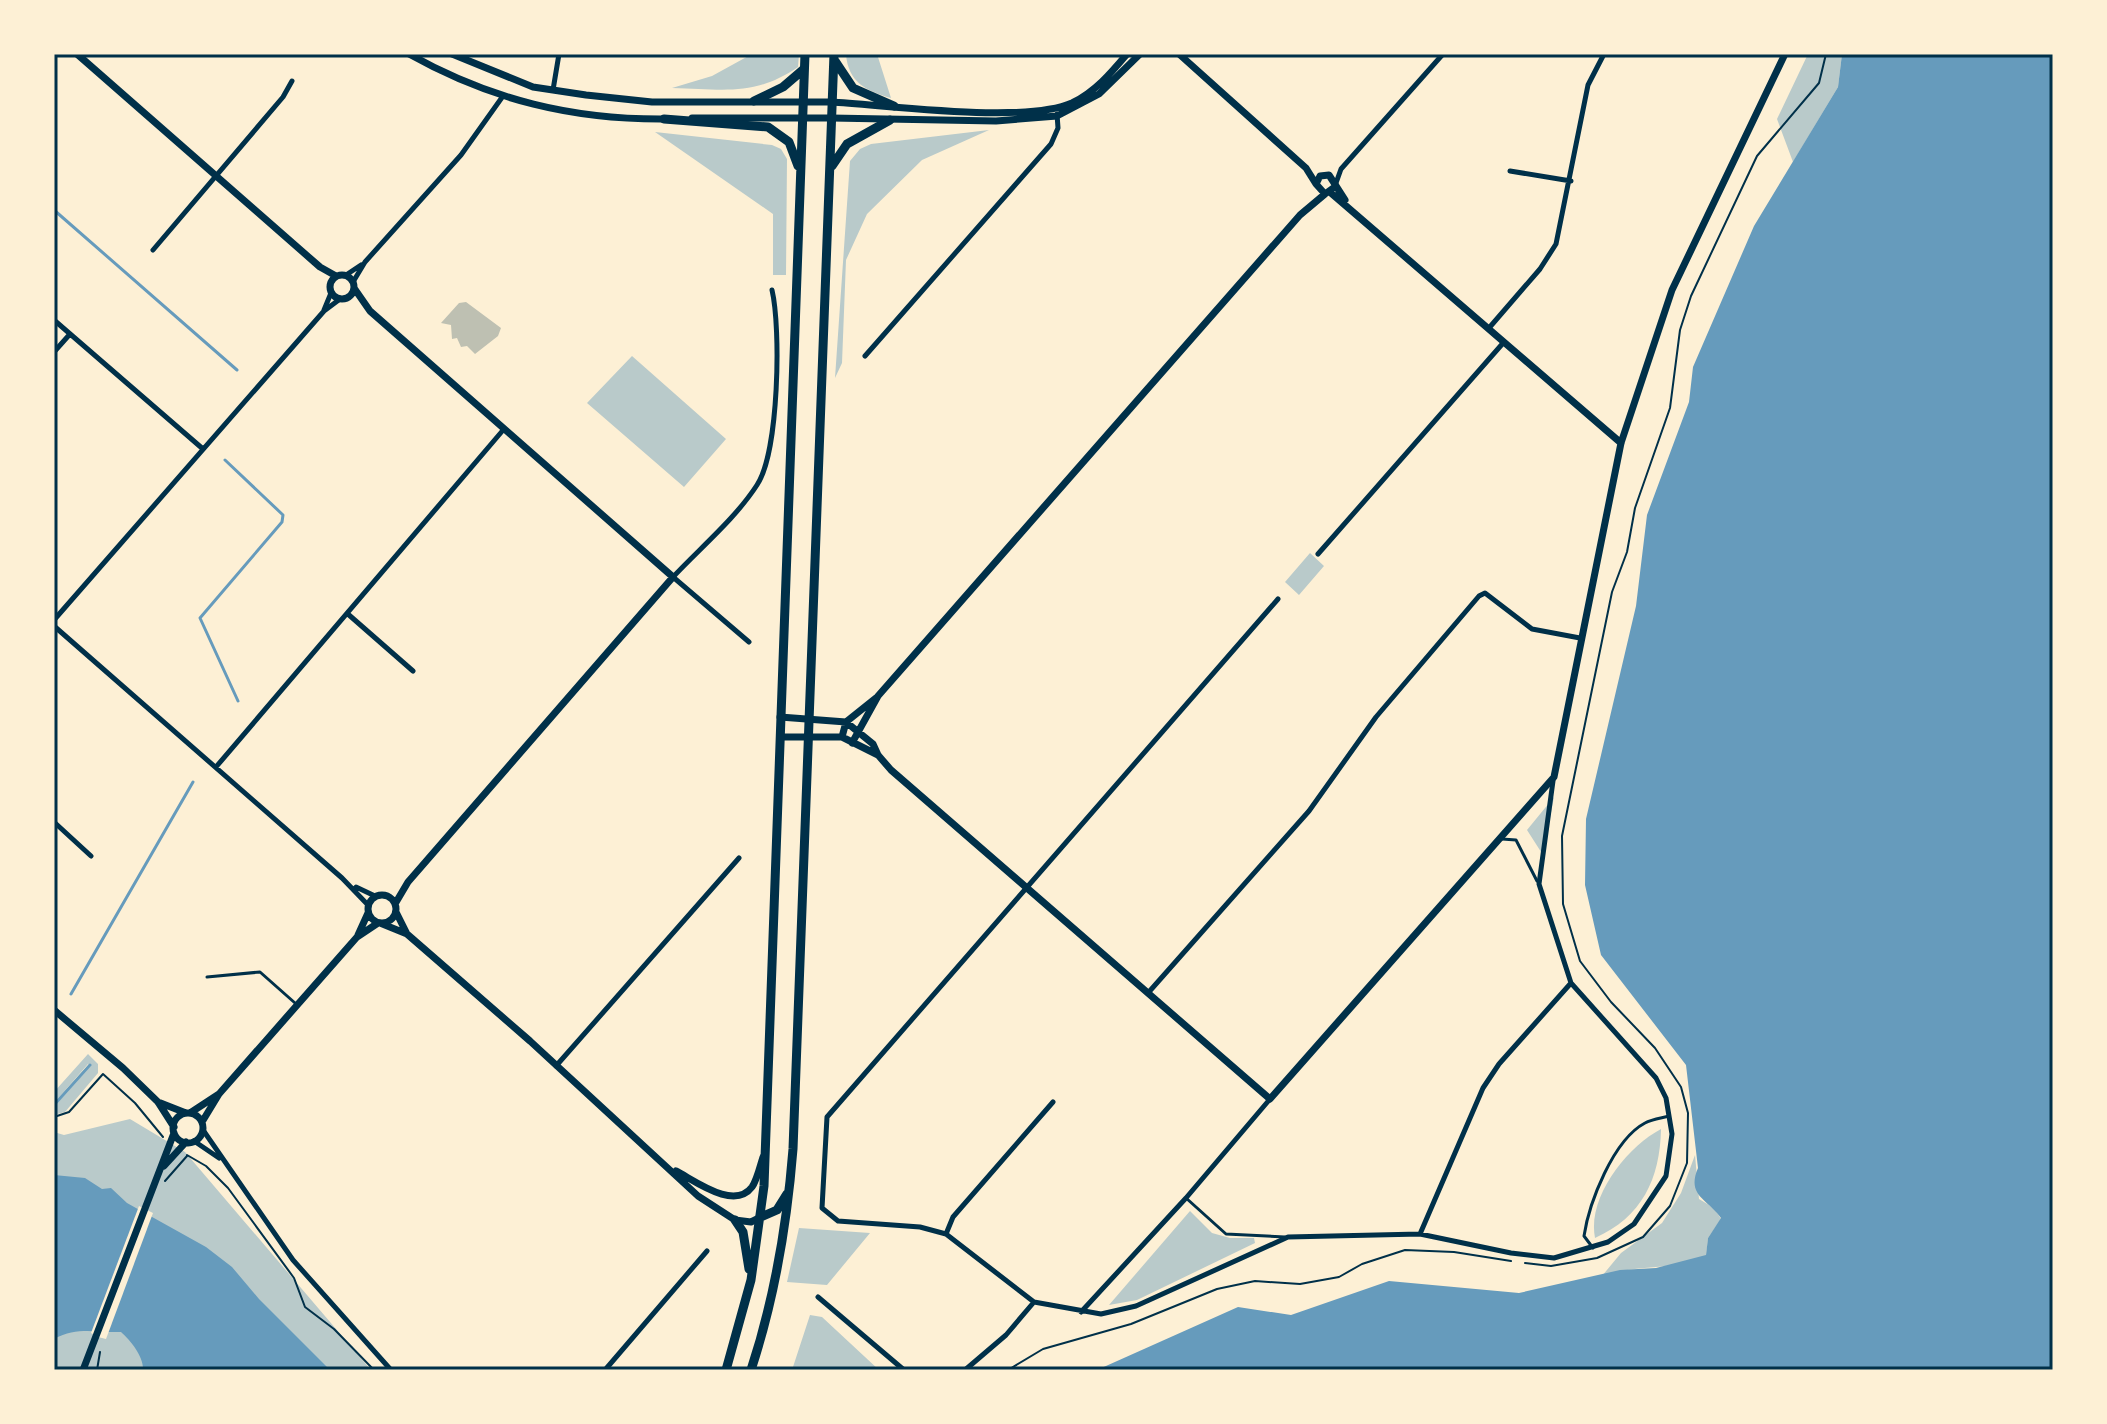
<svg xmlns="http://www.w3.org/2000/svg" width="2107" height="1424" viewBox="0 0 2107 1424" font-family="'IBM Plex Sans',sans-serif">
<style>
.green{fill:#b9caca}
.water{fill:#669bbc}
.pier{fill:#fdf0d5}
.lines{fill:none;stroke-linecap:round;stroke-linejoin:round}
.stream{stroke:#669bbc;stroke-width:3}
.building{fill:#bec0b2}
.path{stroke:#003049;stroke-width:2}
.service{stroke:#003049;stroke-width:3}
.minor{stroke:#003049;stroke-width:5}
.tertiary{stroke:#003049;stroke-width:7}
.secondary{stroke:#003049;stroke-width:7}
.trunk{stroke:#003049;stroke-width:9}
.neatline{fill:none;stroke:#003049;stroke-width:3}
</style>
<rect width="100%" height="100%" fill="#fdf0d5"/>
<!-- green -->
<path class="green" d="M752,54H799L798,67C754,97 723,89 672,88L712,76Z
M846,54H877L891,98C866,91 848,82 846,54Z
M1808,54H1842L1838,87L1793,162L1777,119Z
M989,130L922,160L867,214L846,260L842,363L835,378L850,161L860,149L871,144Z
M655,132L772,145L781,149L787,159L786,275H773V214Z
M632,356L726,439L684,487L587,403Z
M1310,553L1324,566L1299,595L1285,582Z
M1554,797L1543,855L1527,830Z
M88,1054L98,1064V1073L65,1112L54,1115V1107L91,1066L88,1064L54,1103V1092Z
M130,1119L185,1152L371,1370H54V1132L64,1135Z
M1661,1129C1660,1179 1642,1217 1595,1238C1587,1197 1627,1147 1661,1129Z
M1695,1155L1699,1199L1714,1208L1721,1219L1708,1238L1706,1256C1674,1271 1635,1264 1602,1276L1621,1253L1662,1223L1681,1193Z
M1190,1211L1212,1233L1230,1238H1254L1255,1243L1137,1300L1109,1305Z
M799,1228L870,1233L827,1285L787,1282Z
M810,1315L822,1317L879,1370H792Z"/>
<!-- water -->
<path class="water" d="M1842,54H2053V1370H1097L1238,1307L1291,1315L1389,1281L1519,1293L1620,1270L1656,1268L1706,1255L1708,1238L1721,1218C1708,1199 1686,1196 1698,1168L1686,1065L1601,955L1585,885L1586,819L1636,606L1647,515L1689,402L1693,367L1754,226L1838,87Z
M54,1175L85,1178L102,1189L111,1188L127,1203L206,1247L232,1267L259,1299L330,1370H143C144,1357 131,1341 121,1332C97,1333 78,1326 54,1339Z"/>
<!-- pier -->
<path class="pier" d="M139,1206L153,1213L106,1339L98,1337L91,1333Z"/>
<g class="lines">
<!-- stream -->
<path class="stream" d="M54,210L237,370
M225,460L283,515L282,522L200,618L238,701
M71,994L193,782
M54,1105L90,1065"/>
</g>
<!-- building -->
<path class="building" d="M466,302L501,328L498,336L475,354L467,346L461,347L457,338L452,339L451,325L441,323L459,303Z"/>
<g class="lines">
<!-- path -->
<path class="path" d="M54,1117L69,1112L103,1074L135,1103L163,1137
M187,1155L206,1166L228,1188L294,1278L305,1307L334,1329L374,1370
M165,1181L187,1156
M1525,1263L1551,1266L1597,1258L1643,1237L1670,1206L1687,1163L1688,1113L1681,1087L1655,1048L1611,1002L1580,961L1563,904L1562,836L1612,592L1627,552L1635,508L1670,408L1680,330L1691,296L1757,156L1819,83L1826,54
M97,1370L100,1352
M1008,1370L1043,1349L1131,1324L1217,1289L1255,1281L1300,1284L1339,1277L1362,1264L1405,1250L1454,1252L1511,1261"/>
<!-- service -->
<path class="service" d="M1502,839L1516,840L1537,881
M207,977L260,972L295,1003
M1186,1198L1226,1234L1285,1237
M1593,1248L1584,1236C1589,1203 1613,1140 1645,1123C1652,1119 1662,1118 1669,1116"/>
<!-- minor -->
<path class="minor" d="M553,90L559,54
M1510,171L1571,181
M1336,183L1341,169L1443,54
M153,250L283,97L292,81
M346,275L361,265
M353,282L365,262L461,155L503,96
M324,310L331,293
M54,320L203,449
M1489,328L1540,269L1556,244L1588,85L1604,54
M54,352L70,334
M865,356L1051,144L1058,128L1057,114
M1318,554L1504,342
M1278,599L827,1117L822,1208L838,1221L920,1227L946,1234L1034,1302L1101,1314L1136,1306L1288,1237L1420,1234L1511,1253L1554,1258L1608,1242L1634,1224L1666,1176L1672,1134L1666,1098L1656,1078L1571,983L1539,884L1553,781
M349,615L413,671
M54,620L324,311L340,299
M54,626L342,878L368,905
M749,642L673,577C700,548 735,519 757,485C779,452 781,328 772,290
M216,767L504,429
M54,822L91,856
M356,887L375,896
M1148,993L1309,811L1376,717L1479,596L1485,593L1532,629L1580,638
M556,1066L739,858
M203,1130L293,1260L391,1370
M194,1141L219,1158
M946,1234L953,1217L1053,1102
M1420,1234L1483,1088L1499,1064L1571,983
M818,1297L904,1370
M1081,1312L1186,1198L1270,1099
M605,1370L707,1251
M965,1370L1006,1335L1034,1302"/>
<!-- tertiary -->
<path class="tertiary" d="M77,54L320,267L336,276
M1179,54L1306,168L1316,184
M831,102C888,105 1025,124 1072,103C1095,92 1111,73 1127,54
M831,118L996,121L1057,116L1099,94L1140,54
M1336,186L1325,194L1316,184L1320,176L1329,175L1345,200
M1331,193L1621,443
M330 287a12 12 0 1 1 24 0a12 12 0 1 1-24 0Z
M354,288L370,311L673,577L408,882L395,904
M780,717L846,722L873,744L878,755L891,770L1270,1099L1554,777L1621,443L1672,290L1785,54
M780,737H842L878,755
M842,737L846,722L876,698
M852,743L878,696L1300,215L1325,194
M368 909a14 14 0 1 1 28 0a14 14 0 1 1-28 0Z
M396,912L407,934L530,1041L698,1196L735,1220L751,1222L761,1217
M380,923L407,934
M358,935L368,913
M54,1010L123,1068L158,1102L174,1127
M158,1102L186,1113
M190,1113L219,1094
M173 1128a15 15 0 1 1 30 0a15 15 0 1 1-30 0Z
M202,1122L219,1094L357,937L378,923
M164,1166L186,1142
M676,1171C694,1180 734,1211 752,1187C757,1180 760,1166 763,1157
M83,1370L174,1133"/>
<!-- secondary -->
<path class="secondary" d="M409,54C491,100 573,120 667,119
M452,54L533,87L586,95L652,102H831
M692,118H831"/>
<!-- trunk -->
<path class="trunk" d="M835,61L853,88L894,106
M754,101L783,87L804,69
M664,119L768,127L789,142L798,166
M832,166L847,144L890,120
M761,1217L777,1210L787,1194
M735,1220L743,1232L749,1269
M726,1370L751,1280L764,1186L805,54
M751,1370C775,1297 787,1225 793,1149L834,54"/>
</g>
<!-- border -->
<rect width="2107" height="1424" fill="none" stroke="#fdf0d5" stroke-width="112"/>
<rect x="56" y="56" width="1995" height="1312" class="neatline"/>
</svg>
